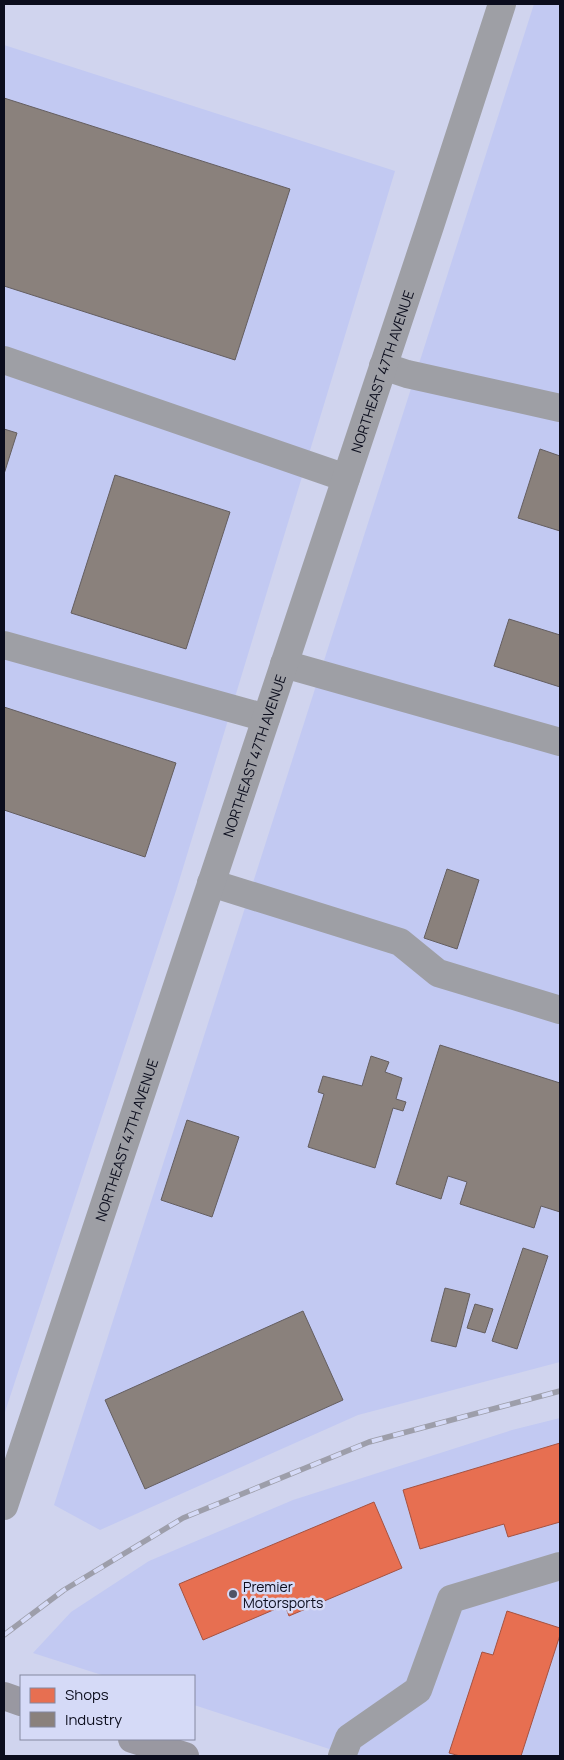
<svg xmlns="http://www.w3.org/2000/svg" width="564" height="1760" viewBox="0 0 564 1760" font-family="Manrope,sans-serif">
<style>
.built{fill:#c2c9f2}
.shops{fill:#e76f51;stroke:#a55241}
.industry{fill:#8a817c;stroke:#645e60}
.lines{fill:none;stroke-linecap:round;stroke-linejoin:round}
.minor{stroke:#9e9fa5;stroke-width:28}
.major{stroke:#9998a1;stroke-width:28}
.rail-casing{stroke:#9d9eaa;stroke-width:5.5}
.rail{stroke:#d5daf7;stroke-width:4;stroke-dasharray:11;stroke-linecap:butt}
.poi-dot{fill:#505366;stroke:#d5daf7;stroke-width:2}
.labels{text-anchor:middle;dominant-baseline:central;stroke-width:5;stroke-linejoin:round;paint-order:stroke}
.street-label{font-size:14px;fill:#0b0d1d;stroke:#d5daf7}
.poi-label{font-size:14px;fill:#0b0d1d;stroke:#d5daf7;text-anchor:start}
</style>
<rect width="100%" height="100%" fill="#d0d4ee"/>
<!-- built -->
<path class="built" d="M534,4H560V1362L358,1415L100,1530L54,1505Z
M4,45L395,171L176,891L4,1415Z
M560,1418V1756H351L194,1705V1676H105L33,1653L71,1612L149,1561L293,1500L512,1430Z"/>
<!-- shops -->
<path class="shops" d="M560,1443V1522L508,1537L504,1524L420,1549L403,1490Z
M374,1502L402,1568L289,1616L285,1605L203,1640L179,1584Z
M507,1611L560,1628V1635L521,1756H460L449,1753L482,1652L493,1655Z"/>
<!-- industry -->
<path class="industry" d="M4,98L290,189L235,360L4,286Z
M4,429L17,433L4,474Z
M540,449L560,456V531L518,518Z
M115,475L230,512L186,649L71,613Z
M509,619L560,635V687L494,666Z
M4,707L176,763L145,857L4,810Z
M447,869L479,880L457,949L424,938Z
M440,1045L560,1083V1212L541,1206L534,1228L460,1204L467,1182L448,1176L441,1199L396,1184Z
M371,1056L389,1062L385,1072L402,1078L396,1099L406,1102L403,1111L393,1108L375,1168L308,1147L324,1094L318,1092L323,1076L362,1086Z
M187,1120L239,1137L212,1217L161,1200Z
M523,1248L548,1256L517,1349L492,1341Z
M445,1288L470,1294L456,1347L431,1341Z
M475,1304L493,1309L485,1333L467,1328Z
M303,1311L343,1400L145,1489L105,1400Z"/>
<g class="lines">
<!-- minor -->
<g class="minor">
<path d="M4,360L346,478"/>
<path d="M383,366L407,374L560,408"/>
<path d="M4,645L266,718"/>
<path d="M284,664L560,742"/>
<path d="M211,883L400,942L438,973L560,1010"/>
<path id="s1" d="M4,1506L430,226L502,4"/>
<path d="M342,1756L349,1738L418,1690L451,1599L560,1566"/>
</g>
<!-- major -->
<path class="major" d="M4,1696L21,1702
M132,1739L185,1756"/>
<defs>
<path id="rail" d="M4,1635L64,1590L183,1518L369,1442L560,1391"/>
</defs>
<!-- rail casing -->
<use href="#rail" class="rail-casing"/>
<!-- rail -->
<use href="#rail" class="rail"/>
</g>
<!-- markers -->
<circle class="poi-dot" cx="233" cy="1594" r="5"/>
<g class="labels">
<!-- street labels -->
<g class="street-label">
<text stroke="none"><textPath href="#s1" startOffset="1196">NORTHEAST 47TH AVENUE</textPath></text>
<text stroke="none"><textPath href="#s1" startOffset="791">NORTHEAST 47TH AVENUE</textPath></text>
<text stroke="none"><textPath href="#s1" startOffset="386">NORTHEAST 47TH AVENUE</textPath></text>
</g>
<!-- poi labels -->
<g class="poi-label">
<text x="243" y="1586">Premier<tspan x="243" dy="16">Motorsports</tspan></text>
</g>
</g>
<!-- border -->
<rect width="564" height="1760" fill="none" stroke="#0b0d1d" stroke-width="10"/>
<!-- legend -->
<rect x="20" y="1675" width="175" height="65" fill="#d5daf7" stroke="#8488a0"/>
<rect x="30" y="1688" width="25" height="15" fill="#e76f51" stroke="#8488a0"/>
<text x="65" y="1700" font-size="15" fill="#0b0d1d">Shops</text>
<rect x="30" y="1712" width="25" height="15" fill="#8a817c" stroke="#8488a0"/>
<text x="65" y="1725" font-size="15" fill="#0b0d1d">Industry</text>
</svg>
